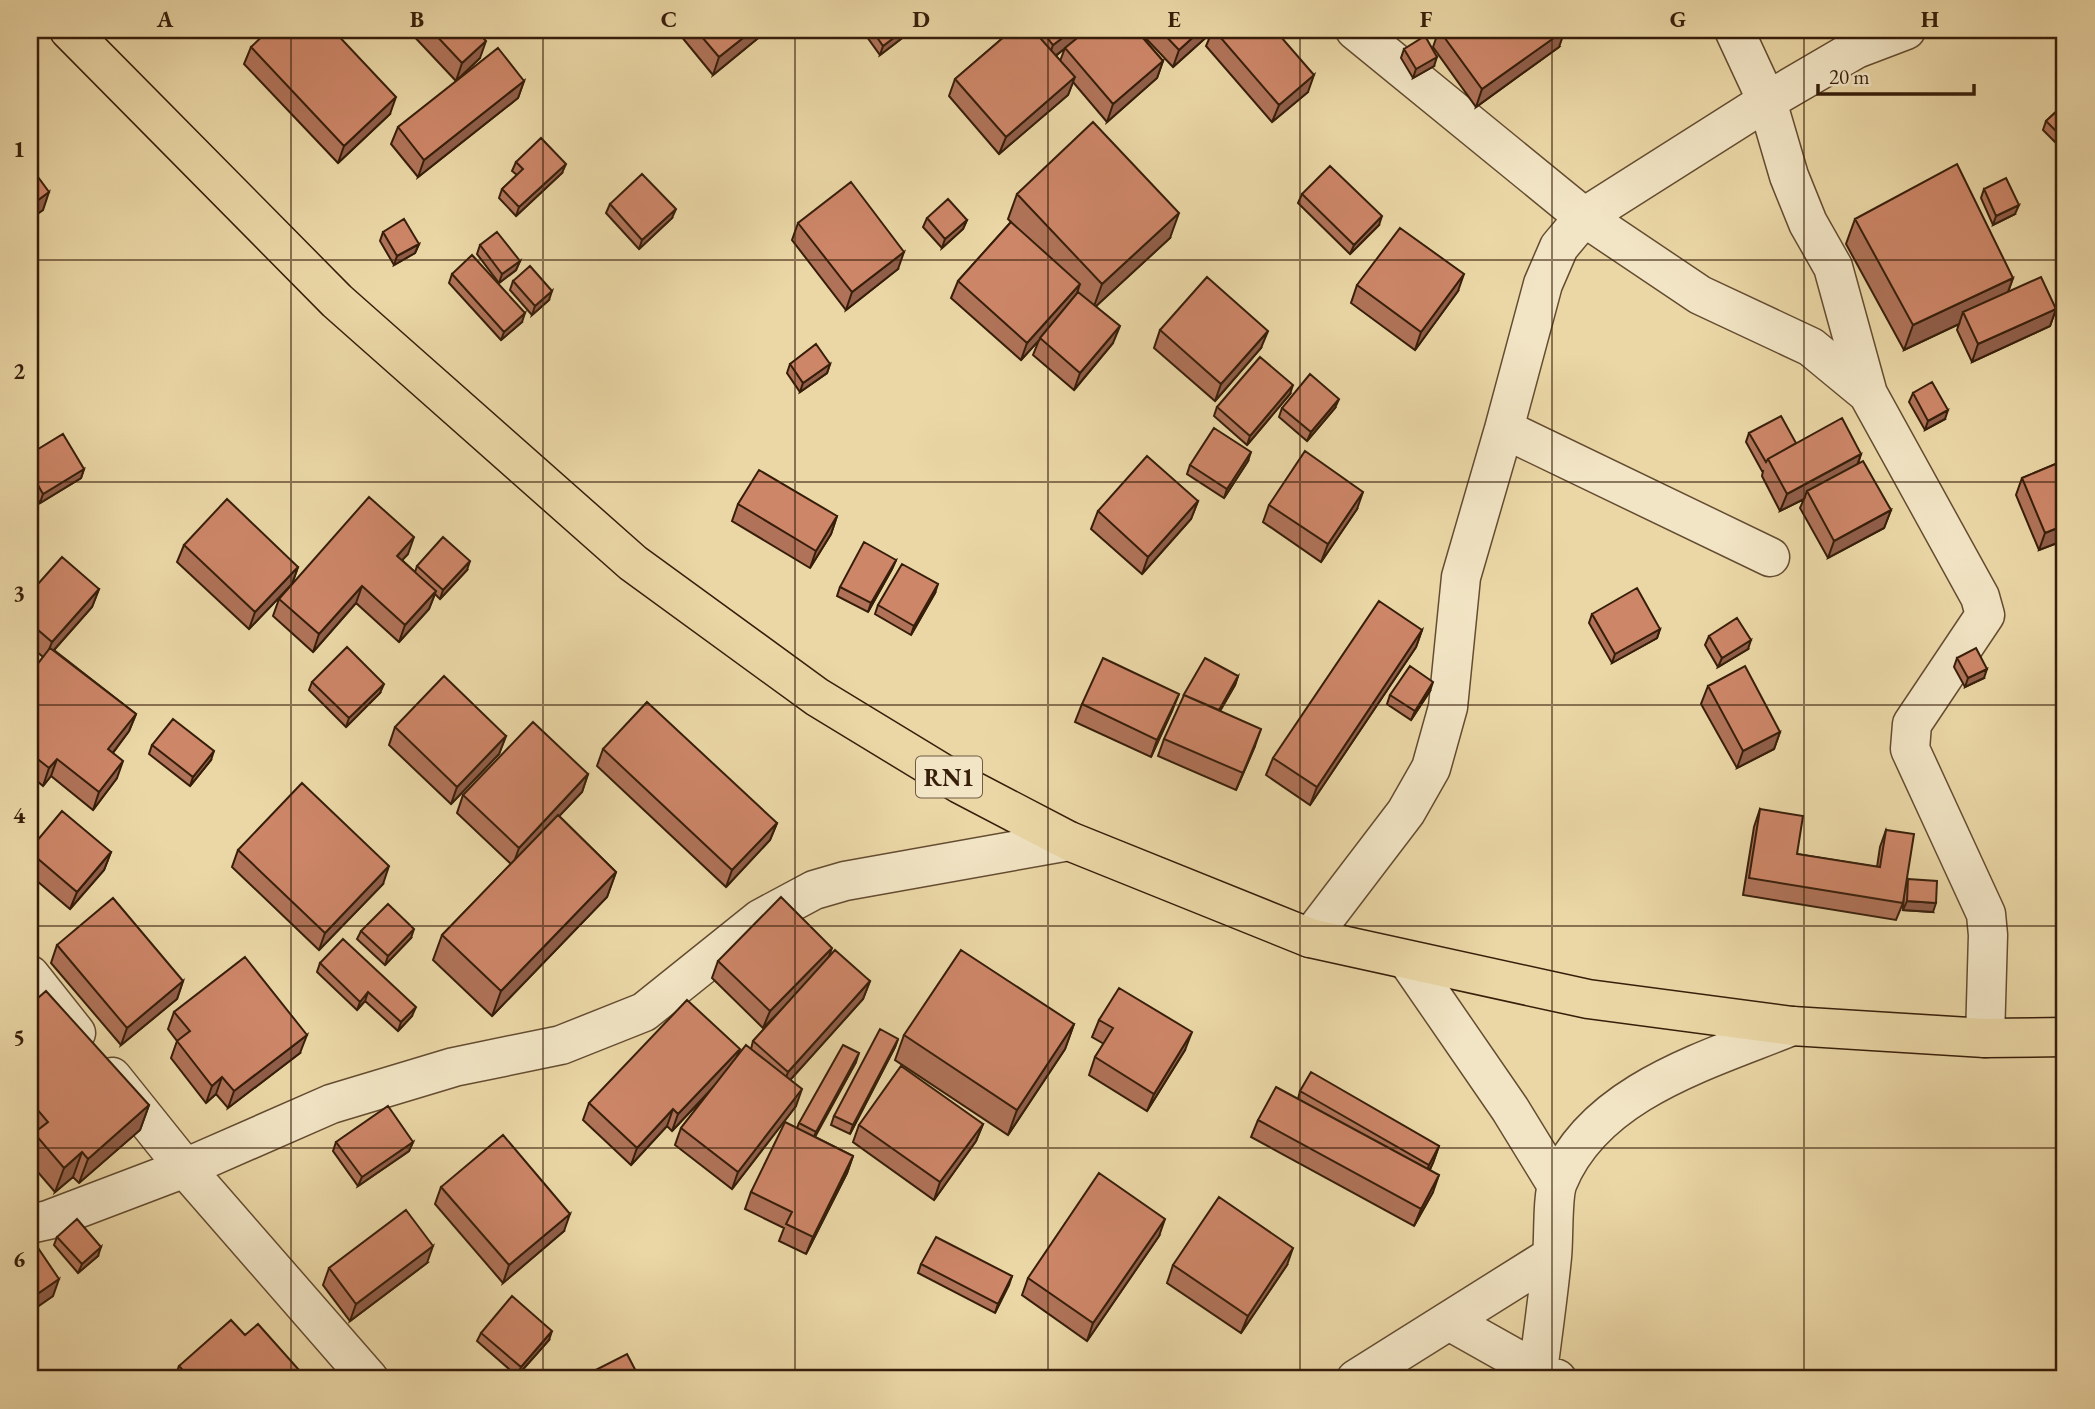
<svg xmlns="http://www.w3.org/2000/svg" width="2095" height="1409" viewBox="0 0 2095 1409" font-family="'EB Garamond',serif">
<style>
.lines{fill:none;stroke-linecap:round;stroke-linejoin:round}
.street-casing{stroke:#644c31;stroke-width:41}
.highway-casing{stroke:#371e0a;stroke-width:41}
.street{stroke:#f2e5c5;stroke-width:38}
.highway{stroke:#ebd7a6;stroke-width:38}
.wall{fill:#b07359;stroke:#371e0a;stroke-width:2;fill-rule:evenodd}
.shaded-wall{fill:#905e49;stroke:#371e0a;stroke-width:2}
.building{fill:#cd8668;stroke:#371e0a;stroke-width:2}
.grid{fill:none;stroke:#371e0a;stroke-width:2;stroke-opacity:0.55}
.labels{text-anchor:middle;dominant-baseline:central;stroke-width:7;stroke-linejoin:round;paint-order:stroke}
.shield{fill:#f2e5c5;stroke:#6f5a42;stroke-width:2}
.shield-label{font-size:24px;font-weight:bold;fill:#371e0a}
.neatline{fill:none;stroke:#371e0a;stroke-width:2.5}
.grid-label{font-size:23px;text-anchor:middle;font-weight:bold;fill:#371e0a}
</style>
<rect width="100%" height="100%" fill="#ebd7a6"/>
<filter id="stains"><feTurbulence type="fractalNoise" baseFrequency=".00286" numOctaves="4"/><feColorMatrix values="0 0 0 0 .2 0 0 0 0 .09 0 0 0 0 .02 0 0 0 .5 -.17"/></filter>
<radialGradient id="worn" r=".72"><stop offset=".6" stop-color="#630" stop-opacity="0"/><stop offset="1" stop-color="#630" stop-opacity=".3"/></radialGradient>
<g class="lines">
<defs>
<path id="street" d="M1355,30L1584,217L1700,295L1811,347L1868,394
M1734,30L1767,101L1789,176L1808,223L1833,267L1868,394L1980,597L1985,615L1912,724L1910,749L1986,914L1988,935L1985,1038
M1504,429L1770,557
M1310,938L1406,812L1431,768L1448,707L1461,577L1504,429L1543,284L1559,247L1584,217L1767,101L1856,49L1906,30
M1408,961L1510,1109L1556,1184
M30,975L76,1033
M112,1077L185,1168L369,1379
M30,1224L48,1220L185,1168L331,1104L454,1067L561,1045L644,1012L760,919L814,890L845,881L1069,841
M1449,1321L1538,1371L1557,1379
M1356,1379L1552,1256
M1537,1379C1542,1339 1548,1298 1552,1257C1554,1239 1552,1196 1558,1182C1595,1091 1709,1060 1792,1026"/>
<path id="highway" d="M69,30L337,301L633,563L817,697L960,784L1069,841L1310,938L1588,999L1792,1026L1985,1038L2065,1037"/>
</defs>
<!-- street casing -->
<use href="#street" class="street-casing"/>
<!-- highway casing -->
<use href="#highway" class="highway-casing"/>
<!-- street -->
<use href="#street" class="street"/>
<!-- highway -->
<use href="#highway" class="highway"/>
</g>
<!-- wall -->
<path class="wall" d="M408,30H476L480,58L456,81Z
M676,30H768L713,75Z
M862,30H910V32L880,55Z
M1012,30H1136L1163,61L1157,78L1107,122L1073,82L1068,95L999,154L949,96L955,79ZM1065,48L1060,61L1056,56Z
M1138,30H1275L1308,92L1272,122L1206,46L1212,32L1173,67Z
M1439,30L1559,47L1476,107L1433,47Z
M251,47L390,114L338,163L244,64Z
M1404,49L1434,66L1413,78L1401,58Z
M524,81L518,98L418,177L391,144L398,127Z
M2058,110L2065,142L2060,147L2043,130L2046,121Z
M516,162L562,173L516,216L499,198L502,189L517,175L512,171Z
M1984,189L2015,214L1993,225L1981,198Z
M1017,194L1170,238L1096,306L1113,343L1074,390L1033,355L1039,340L1021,360L951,298L958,281L1011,222L1008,219Z
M1302,194L1379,225L1350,254L1298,203Z
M610,204L672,218L639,249L606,213Z
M927,218L967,220L963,229L942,248L923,227Z
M1855,219L2013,278L2008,292L2056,309L2050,326L1972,362L1957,330L1959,324L1904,350L1846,244Z
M798,223L898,269L846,310L792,240Z
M383,232L419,244L415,253L394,265L380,241Z
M480,245L520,261L516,270L499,283L477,254Z
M452,274L522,322L501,340L449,283Z
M513,281L549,300L532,315L510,290Z
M1357,285L1458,291L1415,350L1351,303Z
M1160,330L1261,348L1215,401L1154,348Z
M790,364H830L827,373L800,392L787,373Z
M1913,393L1945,419L1925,430L1909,402Z
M1290,394L1247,445L1214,416L1217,407Z
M1282,408H1335L1307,441L1279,417Z
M1749,433L1796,443L1861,454L1858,464L1891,510L1884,528L1828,558L1800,508L1804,499L1780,511L1762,476L1763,471H1762L1746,442Z
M30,454L84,469L81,478L40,503L30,486Z
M2065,460V540L2039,550L2016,495L2022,478Z
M1248,461L1224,498L1187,474L1190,465Z
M1198,501L1191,519L1142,574L1091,529L1098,511Z
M738,504L837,516L831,534L810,568L732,521Z
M1269,505L1357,509L1321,562L1263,522Z
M184,545L298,567L292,584L249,629L177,562Z
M408,554L402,560L415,572L417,566L467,570L440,599L435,594L429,609L399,642L356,603L313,652L273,616L279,599Z
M896,560L892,569L868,612L837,596L840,587Z
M99,589L92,607L54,650L136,714L129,731L113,753L117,778L93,810L51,776L43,786L30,775V674L43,657L30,646V593Z
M935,593L911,635L875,614L878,605Z
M1592,614L1660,629L1657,638L1612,663L1589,623Z
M1422,630L1416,647L1310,805L1266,775L1273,758Z
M1709,636L1748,649L1718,667L1705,645Z
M1957,658L1984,678L1965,687L1954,667Z
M1238,676L1235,685L1220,711L1255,746L1236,790L1158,756L1164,739Z
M312,682L380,693L346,727L309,690Z
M1708,686L1780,732L1774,749L1737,768L1701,704Z
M1430,691L1411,720L1387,704L1390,695Z
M1082,704L1172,711L1151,757L1075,722Z
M395,727L506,736L499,754L451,804L389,745Z
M152,745L211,760L190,786L149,754Z
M603,749L777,823L770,840L726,887L597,766Z
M588,774L582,792L559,816L616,872L607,897L492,1016L433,960L442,935L511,864L457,813L463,795Z
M1760,809L1797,854L1877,867L1880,847L1886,830L1905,886L1908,879L1933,912L1903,910L1904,892L1903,903L1896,920L1743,895L1754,827Z
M30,849L111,852L104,870L70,909L30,875Z
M238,850L383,884L319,950L232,867Z
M361,931L411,938L385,965L357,939Z
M57,945L183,981L177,999L121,1045L51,963Z
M829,957L870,981L863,999L790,1080L796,1106L732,1189L675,1145L681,1128L710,1091L672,1131L667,1126L631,1165L583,1120L589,1103L737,1057L751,1049L753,1041L781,1011L763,1028L712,978L718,961Z
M320,963L412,1016L398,1031L365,1001L357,1010L317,972Z
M30,1005L149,1105L140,1130L79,1183L73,1177L55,1192L30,1163V1144L32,1138L30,1136Z
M174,1012L300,1053L228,1108L216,1094L206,1103L171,1058L177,1041L168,1029Z
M1099,1020L1185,1050L1147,1111L1089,1075L1095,1057L1104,1044L1092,1037Z
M1074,1024L1065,1049L1008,1135L895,1060L904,1035Z
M898,1039L895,1047L850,1134L831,1125L834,1116Z
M856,1062L815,1137L853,1156L847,1173L806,1254L779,1241L784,1228L745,1209L751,1192L797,1128L799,1123Z
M1300,1091L1439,1146L1430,1170L1433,1192L1414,1226L1251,1137L1258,1120L1298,1099Z
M983,1124L976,1141L934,1200L853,1142L859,1125Z
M336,1142H413L409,1151L358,1186L333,1151Z
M441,1187L564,1231L503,1283L435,1204Z
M1159,1236L1087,1341L1022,1295L1028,1278Z
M57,1237L98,1256L78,1273L54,1245Z
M427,1263L350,1321L323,1285L329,1268Z
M921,1264L1012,1276L995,1313L918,1273Z
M1173,1265H1287L1241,1333L1167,1283Z
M481,1333L549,1340L517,1376L477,1341Z
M245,1335L307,1379H174L179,1366Z"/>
<!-- shaded-wall -->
<path class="shaded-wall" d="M753,30H768L713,75L719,57Z
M904,30H910V32L880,55L883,46Z
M1073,30H1089L1047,62L1053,45Z
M1201,30H1212V32L1173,67L1179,50Z
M1565,30L1559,47L1476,107L1482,89Z
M1759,30H1769L1757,34Z
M486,41L480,58L456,81L462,63Z
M1437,57L1434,66L1413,78L1416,69Z
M1163,61L1157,78L1107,122L1113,104Z
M1314,75L1308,92L1272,122L1279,105Z
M1075,77L1068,95L999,154L1006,137Z
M524,81L518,98L418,177L424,160Z
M396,97L390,114L338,163L344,146Z
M2065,136V142L2060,147L2063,138Z
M566,164L562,173L516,216L519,207Z
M49,192L43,210L30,219V206Z
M2019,205L2015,214L1993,225L1996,216Z
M676,209L672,218L639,249L642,240Z
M1179,213L1170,238L1093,309L1102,284Z
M1382,216L1379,225L1350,254L1354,245Z
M967,220L963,229L942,248L945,239Z
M419,244L415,253L394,265L397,256Z
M904,252L898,269L846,310L852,292Z
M520,261L516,270L499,283L502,274Z
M1464,274L1458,291L1415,350L1421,332Z
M2013,278L2004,303L1963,312L1959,324L1904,350L1913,325Z
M1080,284L1074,302L1021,360L1027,343Z
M552,291L549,300L532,315L535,306Z
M2056,309L2050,326L1972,362L1978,344Z
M525,313L522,322L501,340L504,332Z
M1120,326L1113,343L1074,390L1080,373Z
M1268,331L1261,348L1215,401L1221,384Z
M830,364L827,373L800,392L803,383Z
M1293,385L1290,394L1247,445L1250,436Z
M1339,399L1335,408L1307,441L1311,432Z
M1948,410L1945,419L1925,430L1928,421Z
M1251,452L1248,461L1224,498L1227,489Z
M1861,454L1855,471L1807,491L1804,499L1780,511L1787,494Z
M84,469L81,478L40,503L43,494Z
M1363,492L1357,509L1321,562L1328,544Z
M1198,501L1191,519L1142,574L1148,557Z
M1891,510L1884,528L1828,558L1834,541Z
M837,516L831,534L810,568L816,551Z
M2065,525V540L2039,550L2045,533Z
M414,537L408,554L390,573L397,556Z
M896,560L892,569L868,612L871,603Z
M470,561L467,570L440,599L443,590Z
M298,567L292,584L249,629L255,612Z
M938,584L935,593L911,635L914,626Z
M362,586L356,603L313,652L319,634Z
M99,589L92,607L45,660L52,642Z
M436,591L429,609L399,642L405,625Z
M1660,629L1657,638L1612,663L1615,654Z
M1422,630L1416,647L1310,805L1317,787Z
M1751,640L1748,649L1718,667L1722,658Z
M1987,669L1984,678L1965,687L1968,678Z
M1238,676L1235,685L1213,723L1216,714Z
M1433,682L1430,691L1411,720L1415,711Z
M384,684L380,693L346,727L349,718Z
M1179,694L1172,711L1151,757L1157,740Z
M136,714L129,731L102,767L108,749Z
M1261,729L1255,746L1236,790L1243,773Z
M1780,732L1774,749L1737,768L1743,751Z
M506,736L499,754L451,804L457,787Z
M214,751L211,760L190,786L193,777Z
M57,759L51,776L43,786L49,768Z
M123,761L117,778L93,810L99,792Z
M588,774L582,792L513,865L519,848Z
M777,823L770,840L726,887L732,870Z
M111,852L104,870L70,909L77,892Z
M389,866L383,884L319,950L325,933Z
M616,872L607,897L492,1016L501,991Z
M1907,901L1936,903L1933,912L1903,910Z
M414,929L411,938L385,965L388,956Z
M832,948L826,965L763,1028L770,1011Z
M183,981L177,999L121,1045L127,1028Z
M870,981L863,999L782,1089L788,1072Z
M368,992L365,1001L357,1010L360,1002Z
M416,1007L412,1016L398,1031L401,1022Z
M1074,1024L1065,1049L1008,1135L1017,1110Z
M1192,1032L1185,1050L1147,1111L1154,1094Z
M307,1035L300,1053L228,1108L234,1091Z
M898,1039L895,1047L850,1134L853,1125Z
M740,1049L733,1066L672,1131L678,1114Z
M859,1053L856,1062L812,1141L816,1132Z
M222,1077L216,1094L206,1103L212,1086Z
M802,1089L796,1106L732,1189L738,1172Z
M149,1105L140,1130L79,1183L88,1159Z
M673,1109L667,1126L631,1165L637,1148Z
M983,1124L976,1141L934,1200L940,1182Z
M413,1142L409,1151L358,1186L362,1177Z
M1439,1146L1433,1163L1423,1182L1429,1165Z
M82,1152L73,1177L55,1192L64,1168Z
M853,1156L847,1173L806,1254L813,1237Z
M1439,1175L1433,1192L1414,1226L1421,1209Z
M570,1214L564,1231L503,1283L509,1265Z
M1165,1219L1159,1236L1087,1341L1093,1323Z
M433,1246L427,1263L350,1321L356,1304Z
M101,1247L98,1256L78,1273L82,1264Z
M1293,1248L1287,1265L1241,1333L1248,1316Z
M1012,1276L1009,1285L995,1313L998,1304Z
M59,1279L53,1296L30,1312V1299Z
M552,1331L549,1340L517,1376L521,1367Z"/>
<!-- building -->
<path class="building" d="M269,30H333L396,97L344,146L251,47Z
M431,30H476L486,41L462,63Z
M696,30H753L719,57Z
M872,30H904L883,46Z
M1012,30H1033L1075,77L1006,137L955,79Z
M1041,30H1073L1053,45Z
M1087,30H1136L1163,61L1113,104L1065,48Z
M1160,30H1201L1179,50Z
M1214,30H1275L1314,75L1279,105Z
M1439,30H1565L1482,89Z
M1425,36L1437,57L1416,69L1404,49Z
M498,48L524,81L424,160L398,127Z
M2058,110L2065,117V136L2063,138L2046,121Z
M1093,122L1179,213L1102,284L1017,194Z
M541,138L566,164L519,207L502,189L523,169L516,162Z
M1957,164L2013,278L1913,325L1855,219Z
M30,166L49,192L30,206Z
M1330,166L1382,216L1354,245L1302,194Z
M642,174L676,209L642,240L610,204Z
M2006,178L2019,205L1996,216L1984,189Z
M851,182L904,252L852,292L798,223Z
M948,199L967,220L945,239L927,218Z
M404,219L419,244L397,256L383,232Z
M1011,222L1080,284L1027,343L958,281Z
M1400,228L1464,274L1421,332L1357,285Z
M497,232L520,261L502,274L480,245Z
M472,255L525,313L504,332L452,274Z
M530,266L552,291L535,306L513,281Z
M1207,277L1268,331L1221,384L1160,330Z
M2041,277L2056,309L1978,344L1963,312Z
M1078,292L1120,326L1080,373L1040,338Z
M816,344L830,364L803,383L790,364Z
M1260,357L1293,385L1250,436L1217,407Z
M1310,374L1339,399L1311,432L1282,408Z
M1932,382L1948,410L1928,421L1913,393Z
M1781,416L1796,443L1768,459L1766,462L1749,433Z
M1842,418L1861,454L1787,494L1768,459Z
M1214,428L1251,452L1227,489L1190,465Z
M63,434L84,469L43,494L30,471V454Z
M1305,451L1363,492L1328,544L1269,505Z
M1147,456L1198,501L1148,557L1098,511Z
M2065,460V525L2045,533L2022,478Z
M1863,461L1891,510L1834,541L1807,491Z
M759,470L837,516L816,551L738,504Z
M369,497L414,537L397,556L436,591L405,625L362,586L319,634L279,599Z
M227,499L298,567L255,612L184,545Z
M443,537L470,561L443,590L417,566Z
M864,542L896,560L871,603L840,587Z
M62,557L99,589L52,642L30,623V593Z
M902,564L938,584L914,626L878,605Z
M1637,588L1660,629L1615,654L1592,614Z
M1379,601L1422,630L1317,787L1273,758Z
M1737,618L1751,640L1722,658L1709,636Z
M347,647L384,684L349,718L312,682Z
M50,648L136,714L108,749L123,761L99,792L57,759L49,768L30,753V743L32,740L30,738V674Z
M1976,648L1987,669L1968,678L1957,658Z
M1103,658L1179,694L1157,740L1082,704Z
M1205,658L1238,676L1219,710L1184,695L1183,696Z
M1410,666L1433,682L1415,711L1390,695Z
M1745,666L1780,732L1743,751L1708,686Z
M444,676L506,736L457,787L395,727Z
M1184,695L1261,729L1243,773L1164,739Z
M647,702L777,823L732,870L603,749Z
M173,719L214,751L193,777L152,745Z
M533,722L588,774L519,848L463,795Z
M302,783L389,866L325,933L238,850Z
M1760,809L1803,816L1797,854L1880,867L1886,830L1914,834L1903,903L1749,878Z
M62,811L111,852L77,892L30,852V849Z
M558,815L616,872L501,991L442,935Z
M1908,879L1937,881L1936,903L1907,901Z
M781,897L832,948L770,1011L718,961Z
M113,898L183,981L127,1028L57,945Z
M388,904L414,929L388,956L361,931Z
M343,939L416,1007L401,1022L368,992L360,1002L320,963Z
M835,950L870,981L788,1072L753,1041Z
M961,950L1074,1024L1017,1110L904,1035Z
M245,957L307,1035L234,1091L222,1077L212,1086L177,1041L190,1031L174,1012Z
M1119,988L1192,1032L1154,1094L1095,1057L1113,1028L1099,1020Z
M46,991L149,1105L88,1159L82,1152L64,1168L34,1133L48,1122L30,1101V1005Z
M687,1000L740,1049L678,1114L673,1109L637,1148L589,1103Z
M880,1029L898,1039L853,1125L834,1116Z
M746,1045L802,1089L738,1172L681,1128Z
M843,1045L859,1053L816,1132L799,1123Z
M901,1066L983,1124L940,1182L859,1125Z
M1311,1072L1439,1146L1429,1165L1300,1091Z
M1276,1087L1439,1175L1421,1209L1258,1120Z
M388,1106L413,1142L362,1177L336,1142Z
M785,1122L853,1156L813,1237L786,1224L792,1212L751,1192Z
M503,1135L570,1214L509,1265L441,1187Z
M1099,1173L1165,1219L1093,1323L1028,1278Z
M1219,1197L1293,1248L1248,1316L1173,1265Z
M406,1210L433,1246L356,1304L329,1268Z
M77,1219L101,1247L82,1264L57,1237Z
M30,1236L59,1279L30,1299Z
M936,1237L1012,1276L998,1304L921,1264Z
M512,1296L552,1331L521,1367L481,1333Z
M231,1320L245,1335L258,1324L307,1379H191L179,1366Z
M627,1354L640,1379H578Z"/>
<!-- grid -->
<path class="grid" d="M291,30V1379M543,30V1379M795,30V1379M1048,30V1379M1300,30V1379M1552,30V1379M1804,30V1379M30,260H2065M30,482H2065M30,705H2065M30,926H2065M30,1148H2065"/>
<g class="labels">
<!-- shield labels -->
<rect class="shield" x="916" y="756.5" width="66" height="41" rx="5"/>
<g class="shield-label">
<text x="949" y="777">RN1</text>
</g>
</g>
<!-- margin -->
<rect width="2095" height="1409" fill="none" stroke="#ebd7a6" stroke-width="77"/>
<!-- scale -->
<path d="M1818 84v10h156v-10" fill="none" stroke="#371e0a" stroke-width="3.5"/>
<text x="1829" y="84" font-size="21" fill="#371e0a" stroke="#f2e5c5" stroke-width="5" paint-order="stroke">20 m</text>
<rect x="38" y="38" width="2018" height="1332" class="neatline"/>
<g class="grid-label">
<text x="165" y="27">A</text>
<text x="417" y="27">B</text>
<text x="669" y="27">C</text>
<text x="921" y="27">D</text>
<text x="1174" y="27">E</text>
<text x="1426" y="27">F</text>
<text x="1678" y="27">G</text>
<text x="1930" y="27">H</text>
<text x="19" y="157">1</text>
<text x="19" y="379">2</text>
<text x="19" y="601">3</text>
<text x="19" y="823">4</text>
<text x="19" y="1045">5</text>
<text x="19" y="1267">6</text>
</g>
<rect width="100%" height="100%" filter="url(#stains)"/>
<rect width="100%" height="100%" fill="url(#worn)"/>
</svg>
